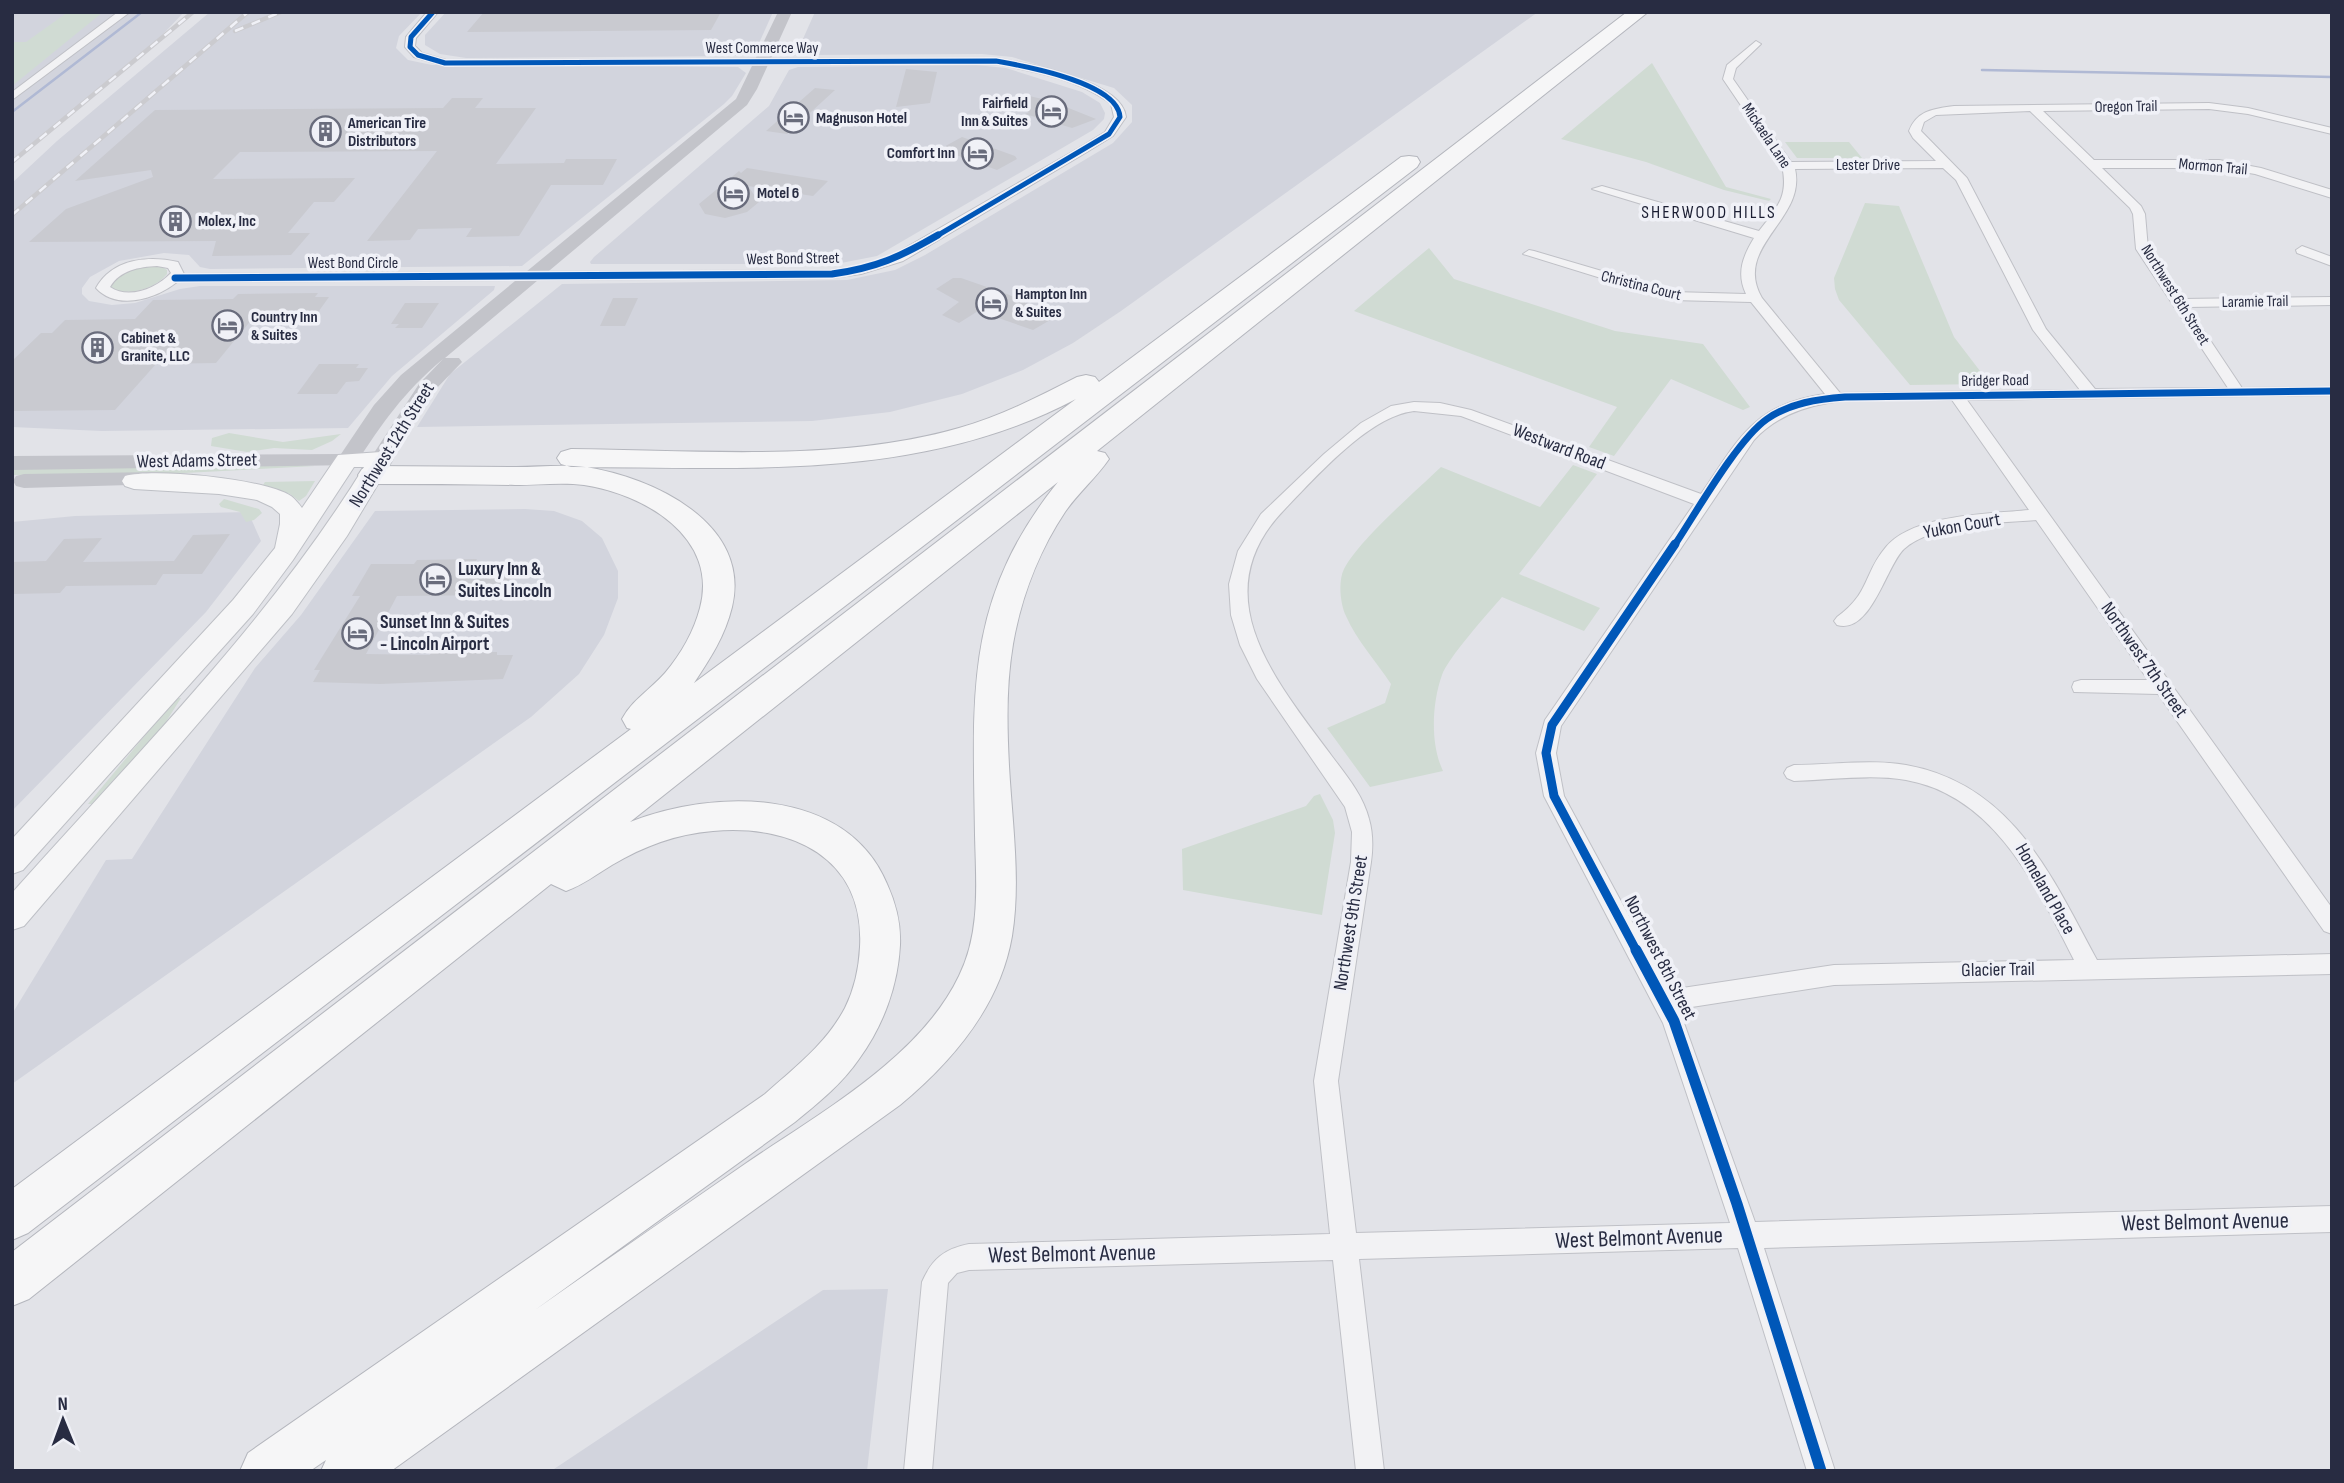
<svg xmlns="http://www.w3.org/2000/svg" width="2344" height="1483" viewBox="0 0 2344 1483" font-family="'Sofia Sans Condensed',sans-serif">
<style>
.built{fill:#d2d4dd}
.green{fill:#d0dbd3}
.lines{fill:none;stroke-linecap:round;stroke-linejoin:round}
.stream{stroke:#b0b9d4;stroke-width:2.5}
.building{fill:#c9cad0}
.street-casing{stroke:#bfc0c6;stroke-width:2}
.primary-casing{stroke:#bec0c6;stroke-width:2}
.highway-casing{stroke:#b4b6bd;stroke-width:2}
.street{fill:#f2f2f4;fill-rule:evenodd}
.secondary{fill:#c3c4ca;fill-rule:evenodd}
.primary{fill:#f6f6f7;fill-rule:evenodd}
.highway{fill:#f6f6f7;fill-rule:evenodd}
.rail-casing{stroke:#cbcbcf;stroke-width:4.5}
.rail{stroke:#f0f1f7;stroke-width:2.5;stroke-dasharray:9;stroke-linecap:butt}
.cycleway-far3-casing{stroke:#f0f1f7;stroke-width:8}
.cycleway-far2-casing{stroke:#f0f1f7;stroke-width:10}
.cycleway-far1-casing{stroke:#f0f1f7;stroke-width:13}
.cycleway-casing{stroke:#f0f1f7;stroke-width:16}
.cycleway-far3{stroke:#0057b8;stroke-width:5}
.cycleway-far2{stroke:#0057b8;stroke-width:7}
.cycleway-far1{stroke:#0057b8;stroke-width:9}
.cycleway{stroke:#0057b8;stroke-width:11}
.labels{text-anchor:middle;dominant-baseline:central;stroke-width:7;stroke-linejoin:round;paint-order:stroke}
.far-street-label{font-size:16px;fill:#282c42;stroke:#f0f1f7}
.far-poi-label{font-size:16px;font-weight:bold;fill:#282c42;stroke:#f0f1f7;text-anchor:start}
.far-neighbourhood-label{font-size:18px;letter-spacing:2px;fill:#1a1d32;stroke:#f0f1f7}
.street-label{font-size:19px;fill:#282c42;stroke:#f0f1f7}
.poi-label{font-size:19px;font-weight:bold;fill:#282c42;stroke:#f0f1f7;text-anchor:start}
.near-street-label{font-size:23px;fill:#282c42;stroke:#f0f1f7}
</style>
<rect width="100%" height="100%" fill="#e2e3e8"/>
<!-- built -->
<path class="built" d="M12,12H184L150,48L12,160Z
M210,12H422L399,36L396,48L408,60L432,65L738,67L746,73L732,96L724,104L522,266L210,269L200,267L189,255L164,253L119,261L90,277L82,288V294L89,301L112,305L135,303L180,289L200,286H495L494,290L392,376L348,428L102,431L12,427V183L57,141Z
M446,12H773L755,52L745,56L466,58L440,54L425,45V35Z
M815,12H1538L1121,311L1073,343L1023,370L962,394L890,412L812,421L417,427L450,374L562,284L847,280L895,270L925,255L1113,143L1132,122V105L1114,88L1012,57L982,54L803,55L798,50Z
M976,65L1006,68L1082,92L1100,103L1105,113L1104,119L1093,130L877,256L836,264H591L590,262L594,257L769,106L789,70L798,67Z
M525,509L554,511L582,521L602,538L618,571V598L604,635L579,674L531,717L12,1084V1014L106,860L132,859L255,668L301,615L375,511Z
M248,512L261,541L206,612L12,811V522L75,516Z
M888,1289L867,1471H551L823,1290Z"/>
<!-- green -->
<path class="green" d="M68,12H103L12,86V42H26Z
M1652,63L1726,187L1771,199L1769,201L1724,190L1646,162L1561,139Z
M1785,142H1849L1862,158H1797Z
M1865,203L1899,206L1954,337L1990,384L1910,385L1839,300L1835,289L1834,278Z
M1429,248L1454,279L1615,331L1703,344L1750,407L1743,410L1671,379L1614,456L1589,447L1617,407L1354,311Z
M159,265L167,270V274C155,289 129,296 111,289L109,285L110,281L132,268Z
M229,433L283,442L341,434L332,441L312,450L274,448L247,452L211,446L212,438Z
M297,465L315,466L166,474L12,475V468Z
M1573,465L1597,474L1519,574L1600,608L1584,631L1502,597C1489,612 1447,659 1442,675C1432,703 1430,744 1443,771L1370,787L1327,728L1385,703L1391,684C1376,661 1357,641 1346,616C1340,604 1338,581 1344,569C1360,539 1415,492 1441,467L1540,507Z
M315,481L306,496L299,501L290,494L263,485L265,482Z
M224,499L259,509L262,513L254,520L246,522L240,512L221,507L219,504Z
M176,698H181L159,733L95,804H88Z
M1320,794L1333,820L1335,833L1322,915L1183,890L1182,849L1306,806L1314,796Z"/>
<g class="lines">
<!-- stream -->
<path class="stream" d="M1982,70L2332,77
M12,112L142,12"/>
</g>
<!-- building -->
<path class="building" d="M484,12H721L711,30L467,32Z
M906,69L937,72L930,103L896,107Z
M815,88L835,90L787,134L766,131Z
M1025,95L1051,101L1096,119L1072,128L1025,114L1029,112L1006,103Z
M452,98H483L475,108H536L496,164L564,163L566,159H617L603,185H551L519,236L466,237L472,228L418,229L410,240L367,241L437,151L240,152L213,179L355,178L334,202H314L288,233H310L291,255L212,256L216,241L29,242L66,209L153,177L151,170L75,181L155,110L443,108Z
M962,137L1015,156L1017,159L997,170L940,149Z
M747,168L828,181L813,196L748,186L759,202L747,212L725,218L705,214L699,204L739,171L741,173Z
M953,278H961L1007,294L1035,307L1052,319L1033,330L978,311L959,323L942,315L959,302L936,289Z
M318,293L315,297H329L316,315L257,313L216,363L156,364L115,410L12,411V361L41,333H52L65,320L135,319L153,300L233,299L238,294Z
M613,298H638L625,326H600Z
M405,303H439L422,328H395L399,324H391Z
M319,364H359L356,368H368L359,381L346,382L337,394H297Z
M230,534L202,574H163L156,585L66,586L60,593L12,594V562L46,561L64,539L102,538L83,562L174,561L193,535Z
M477,559L474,564H517L501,595L397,596L366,654L430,655L431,652H497V655H513L503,679L380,684L313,682L320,670H314L360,596H352L371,564H414L417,560Z"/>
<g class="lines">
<defs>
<path id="street" d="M118,12H130L12,100V92Z
M427,12H438L416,38L415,46L422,53L446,60L996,58C1027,63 1123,81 1126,117L1113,136L1087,152L903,261L861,274L832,278L177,282C156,299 117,311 96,288C112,259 148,255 178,262L184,274L832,270L859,266L893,255L1079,148L1105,132L1114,117L1111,104C1080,80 1034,71 996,64L445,66L414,57L405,47L406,37ZM157,266L168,268L171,273C157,288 129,300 110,287C120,270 139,267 157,266Z
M1756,41L1761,44L1736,68L1733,79L1791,162L1936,161L1913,138L1909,131C1917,110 1934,109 1954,106L2209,103L2248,108L2332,128V134L2248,114L2209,109L2043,111L2094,160H2219L2261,168L2332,190V198L2255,174L2219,168H2102L2141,206L2145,214L2148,249L2182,299L2332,297V305L2188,307L2242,388L2332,387V395L1967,400L2332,908V934L2324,931L2158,694L2074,692L2072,687L2074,682L2081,680H2148L2036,520C2000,523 1932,523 1904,549C1886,566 1871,635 1837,625L1834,621L1837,617C1871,592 1863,574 1886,547C1914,514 1989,514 2029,510L1952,400C1886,401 1803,387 1754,440L1561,726L1556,753L1564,796L1669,990L1834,965L2074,960C2037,888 1996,796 1906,780C1870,774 1831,780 1794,781L1787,778L1784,773L1787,768L1794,765C1831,765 1870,759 1906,765C2012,784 2051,875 2097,960L2332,954V974L1834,985L1679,1009L1755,1222L2332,1206V1232L1764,1248L1835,1471H1807L1738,1248L1359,1259L1384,1471H1356L1333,1260L969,1270L957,1273L948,1283L932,1471H904L922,1282C932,1259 944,1249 969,1244L1330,1234L1314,1081L1351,862L1352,832L1345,807L1257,679L1240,645L1231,615L1229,584L1238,551L1261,514L1324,454L1361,423L1391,406L1414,402L1440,403L1471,410L1701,494C1738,440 1753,404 1825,394L1751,302L1672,300L1523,254L1529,250L1534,251L1673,292L1746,294C1736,273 1743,256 1754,238L1592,189L1602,186L1759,231C1777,208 1789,196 1782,166L1723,79L1727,65ZM2030,111L2130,208L2133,214L2136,249L2228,388L2095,389L2046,329L1967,178L1921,131L1924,122L1936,115ZM1943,168L1956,180L2033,330L2080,390L1840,393L1762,298C1732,246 1807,220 1795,169ZM1414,411L1461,416L1694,504L1545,720L1536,753L1544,796L1663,1023L1730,1223L1356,1233L1338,1081L1371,862C1373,848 1373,833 1369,819C1363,795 1346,775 1331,755C1276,681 1202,595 1284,510C1315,478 1369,416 1414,411Z
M2302,246L2332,257V266L2297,253L2296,250Z"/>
<path id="primary" d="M381,452L390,454L393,459L347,536L292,614L24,926L12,930V893C134,756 268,623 364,467H354L293,560L253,614L23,870L12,874V839L233,600L275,548L280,524V514L272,507L257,500L219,494L134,489L125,486L122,481L125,476C155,468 266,479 291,496C295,499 299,504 302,508L338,455Z"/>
<path id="highway" d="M1627,12H1648L1097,451L1105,453L1109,459C1096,478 1078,493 1065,512C1039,551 1021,598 1013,644C1006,685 1007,726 1009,766C1012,821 1021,881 1012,936C1000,1006 953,1061 900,1105L391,1471H321L326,1460L310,1471H240L248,1453L765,1094C794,1068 826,1044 845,1008C854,990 859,968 860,947C865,857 791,824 713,831C676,834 644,846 612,865C597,874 583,885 566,891L551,884L29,1299L12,1306V1252ZM1058,482C964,599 973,694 975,835C976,882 981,932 959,976C920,1058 818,1114 745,1164C675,1212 605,1261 535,1310L795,1122C818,1103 842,1084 859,1059C883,1026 898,986 900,945C901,923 896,904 887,884C846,786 713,789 630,822Z
M1409,156L1417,157L1420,162L1417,167L28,1233L12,1240V1189L631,729L627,728L622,719C632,700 651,689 665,673C681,654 694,631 700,608C719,537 644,494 584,485C562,482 538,485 515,485C468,484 420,484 372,484L362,481L358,475L362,469L372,466C420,466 468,467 516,467C538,467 563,464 585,467C652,477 752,523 732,607C725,636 710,659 694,683L1076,399C920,482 742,467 571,467L561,464L557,458L561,452L571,449C697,450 837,463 959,428C1001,416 1038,397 1077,377L1086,375L1095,377L1099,382L1401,157Z"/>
</defs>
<!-- street casing -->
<use href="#street" class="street-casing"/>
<!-- primary casing -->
<use href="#primary" class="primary-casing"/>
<!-- highway casing -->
<use href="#highway" class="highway-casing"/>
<!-- street -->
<use href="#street" class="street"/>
<!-- secondary -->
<path class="secondary" d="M778,12H792L757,89L747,105L445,358H459L462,362L434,391L389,464H373L370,459L419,384L443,359C403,393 383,422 355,465L12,470V456L341,454L374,405L401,375L736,99Z
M157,472L165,474L168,479L165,484L24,488L16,486L13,481L16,476L24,474Z"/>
<!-- primary -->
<use href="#primary" class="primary"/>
<!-- highway -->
<use href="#highway" class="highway"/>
<defs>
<path id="rail" d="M235,31L281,12
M12,162L193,12
M12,215L248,12"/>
</defs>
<!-- rail casing -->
<use href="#rail" class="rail-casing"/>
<!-- rail -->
<use href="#rail" class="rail"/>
<defs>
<path id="cycleway-far3" d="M433,12L411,37L410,47L418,55L445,63L996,61C1025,66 1118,83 1120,117L1109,134L935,237"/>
<path id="cycleway-far2" d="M175,278L832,274C876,268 900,257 938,235
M1674,546C1696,513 1737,440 1767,419C1790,403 1818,399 1845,397L2332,391"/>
<path id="cycleway-far1" d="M1637,952L1554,796L1546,753L1552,725L1675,544"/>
<path id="cycleway" d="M1636,950L1674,1021L1737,1204L1821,1471"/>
</defs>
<!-- cycleway-far3 casing -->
<use href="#cycleway-far3" class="cycleway-far3-casing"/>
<!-- cycleway-far2 casing -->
<use href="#cycleway-far2" class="cycleway-far2-casing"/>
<!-- cycleway-far1 casing -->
<use href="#cycleway-far1" class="cycleway-far1-casing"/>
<!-- cycleway casing -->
<use href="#cycleway" class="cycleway-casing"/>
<!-- cycleway-far3 -->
<use href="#cycleway-far3" class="cycleway-far3"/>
<!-- cycleway-far2 -->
<use href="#cycleway-far2" class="cycleway-far2"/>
<!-- cycleway-far1 -->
<use href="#cycleway-far1" class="cycleway-far1"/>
<!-- cycleway -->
<use href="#cycleway" class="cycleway"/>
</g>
<!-- icons -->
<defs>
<symbol id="hotel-ring" viewBox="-11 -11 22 22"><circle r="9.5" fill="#f0f1f7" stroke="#696c7c" stroke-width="1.5"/><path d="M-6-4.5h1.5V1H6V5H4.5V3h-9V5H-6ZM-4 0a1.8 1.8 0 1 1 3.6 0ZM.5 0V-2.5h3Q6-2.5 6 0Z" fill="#696c7c"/></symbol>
<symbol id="building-ring" viewBox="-11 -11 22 22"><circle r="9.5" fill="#f0f1f7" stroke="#696c7c" stroke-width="1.5"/><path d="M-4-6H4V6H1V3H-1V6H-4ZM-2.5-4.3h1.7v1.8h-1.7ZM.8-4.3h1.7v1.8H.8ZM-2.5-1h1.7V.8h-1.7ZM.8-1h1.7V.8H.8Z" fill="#696c7c"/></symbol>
</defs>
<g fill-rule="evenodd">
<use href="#hotel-ring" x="1034" y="94" width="35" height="35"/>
<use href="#hotel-ring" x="776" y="100" width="35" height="35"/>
<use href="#building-ring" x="308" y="114" width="35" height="35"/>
<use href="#hotel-ring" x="960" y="136" width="35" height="35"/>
<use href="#hotel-ring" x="716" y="176" width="35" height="35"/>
<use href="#building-ring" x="158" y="204" width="35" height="35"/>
<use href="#hotel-ring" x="974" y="286" width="35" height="35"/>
<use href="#hotel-ring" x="210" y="308" width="35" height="35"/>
<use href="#building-ring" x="80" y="330" width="35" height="35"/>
<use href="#hotel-ring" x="418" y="562" width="35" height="35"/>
<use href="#hotel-ring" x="340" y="616" width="35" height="35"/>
</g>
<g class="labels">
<!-- far-street labels -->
<g class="far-street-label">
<text x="762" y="48">West Commerce Way</text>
<text transform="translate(2126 107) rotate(-1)">Oregon Trail</text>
<text transform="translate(1766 136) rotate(56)">Mickaela Lane</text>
<text x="1868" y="165">Lester Drive</text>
<text transform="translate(2213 167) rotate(5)">Mormon Trail</text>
<text transform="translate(793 259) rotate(-1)">West Bond Street</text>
<text x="353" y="263">West Bond Circle</text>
<text transform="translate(1641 286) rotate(14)">Christina Court</text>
<text transform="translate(2175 295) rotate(58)">Northwest 6th Street</text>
<text transform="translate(2255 302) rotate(-1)">Laramie Trail</text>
<text transform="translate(1995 381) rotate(-1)">Bridger Road</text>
</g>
<!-- far-poi labels -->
<g class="far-poi-label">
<text x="1028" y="103" text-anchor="end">Fairfield<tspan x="1028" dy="18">Inn &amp; Suites</tspan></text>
<text x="816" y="118">Magnuson Hotel</text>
<text x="348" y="123">American Tire<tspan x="348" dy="18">Distributors</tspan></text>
<text x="955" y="153" text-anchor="end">Comfort Inn</text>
<text x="757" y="193">Motel 6</text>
<text x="198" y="221">Molex, Inc</text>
<text x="1015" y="294">Hampton Inn<tspan x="1015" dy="18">&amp; Suites</tspan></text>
<text x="251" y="317">Country Inn<tspan x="251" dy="18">&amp; Suites</tspan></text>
<text x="121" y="338">Cabinet &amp;<tspan x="121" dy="18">Granite, LLC</tspan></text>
</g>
<!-- far-neighbourhood labels -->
<g class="far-neighbourhood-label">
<text x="1709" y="212">SHERWOOD HILLS</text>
</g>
<!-- street labels -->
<g class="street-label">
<text transform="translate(392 445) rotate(-58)">Northwest 12th Street</text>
<text transform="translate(1559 447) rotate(21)">Westward Road</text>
<text transform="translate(197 461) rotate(-1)">West Adams Street</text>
<text transform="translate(1962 526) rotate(-10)">Yukon Court</text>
<text transform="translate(2144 660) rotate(55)">Northwest 7th Street</text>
<text transform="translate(2045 889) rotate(60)">Homeland Place</text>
<text transform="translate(1351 923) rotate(-81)">Northwest 9th Street</text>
<text transform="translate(1660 958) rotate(63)">Northwest 8th Street</text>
<text transform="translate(1998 970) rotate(-1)">Glacier Trail</text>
</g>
<!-- poi labels -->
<g class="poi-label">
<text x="458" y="569">Luxury Inn &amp;<tspan x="458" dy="22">Suites Lincoln</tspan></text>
<text x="380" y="622">Sunset Inn &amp; Suites<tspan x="380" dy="22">- Lincoln Airport</tspan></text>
</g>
<!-- near-street labels -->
<g class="near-street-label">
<text transform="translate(2205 1222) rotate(-1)">West Belmont Avenue</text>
<text transform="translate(1639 1238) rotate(-2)">West Belmont Avenue</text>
<text transform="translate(1072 1254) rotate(-1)">West Belmont Avenue</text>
</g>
</g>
<!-- border -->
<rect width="2344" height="1483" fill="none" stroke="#282c42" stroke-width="28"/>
<!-- north arrow -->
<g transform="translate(63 1420) rotate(359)" stroke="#f0f1f7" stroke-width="5" paint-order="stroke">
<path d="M0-5L12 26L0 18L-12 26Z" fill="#282c42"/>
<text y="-10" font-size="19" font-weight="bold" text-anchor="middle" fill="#282c42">N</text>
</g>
</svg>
